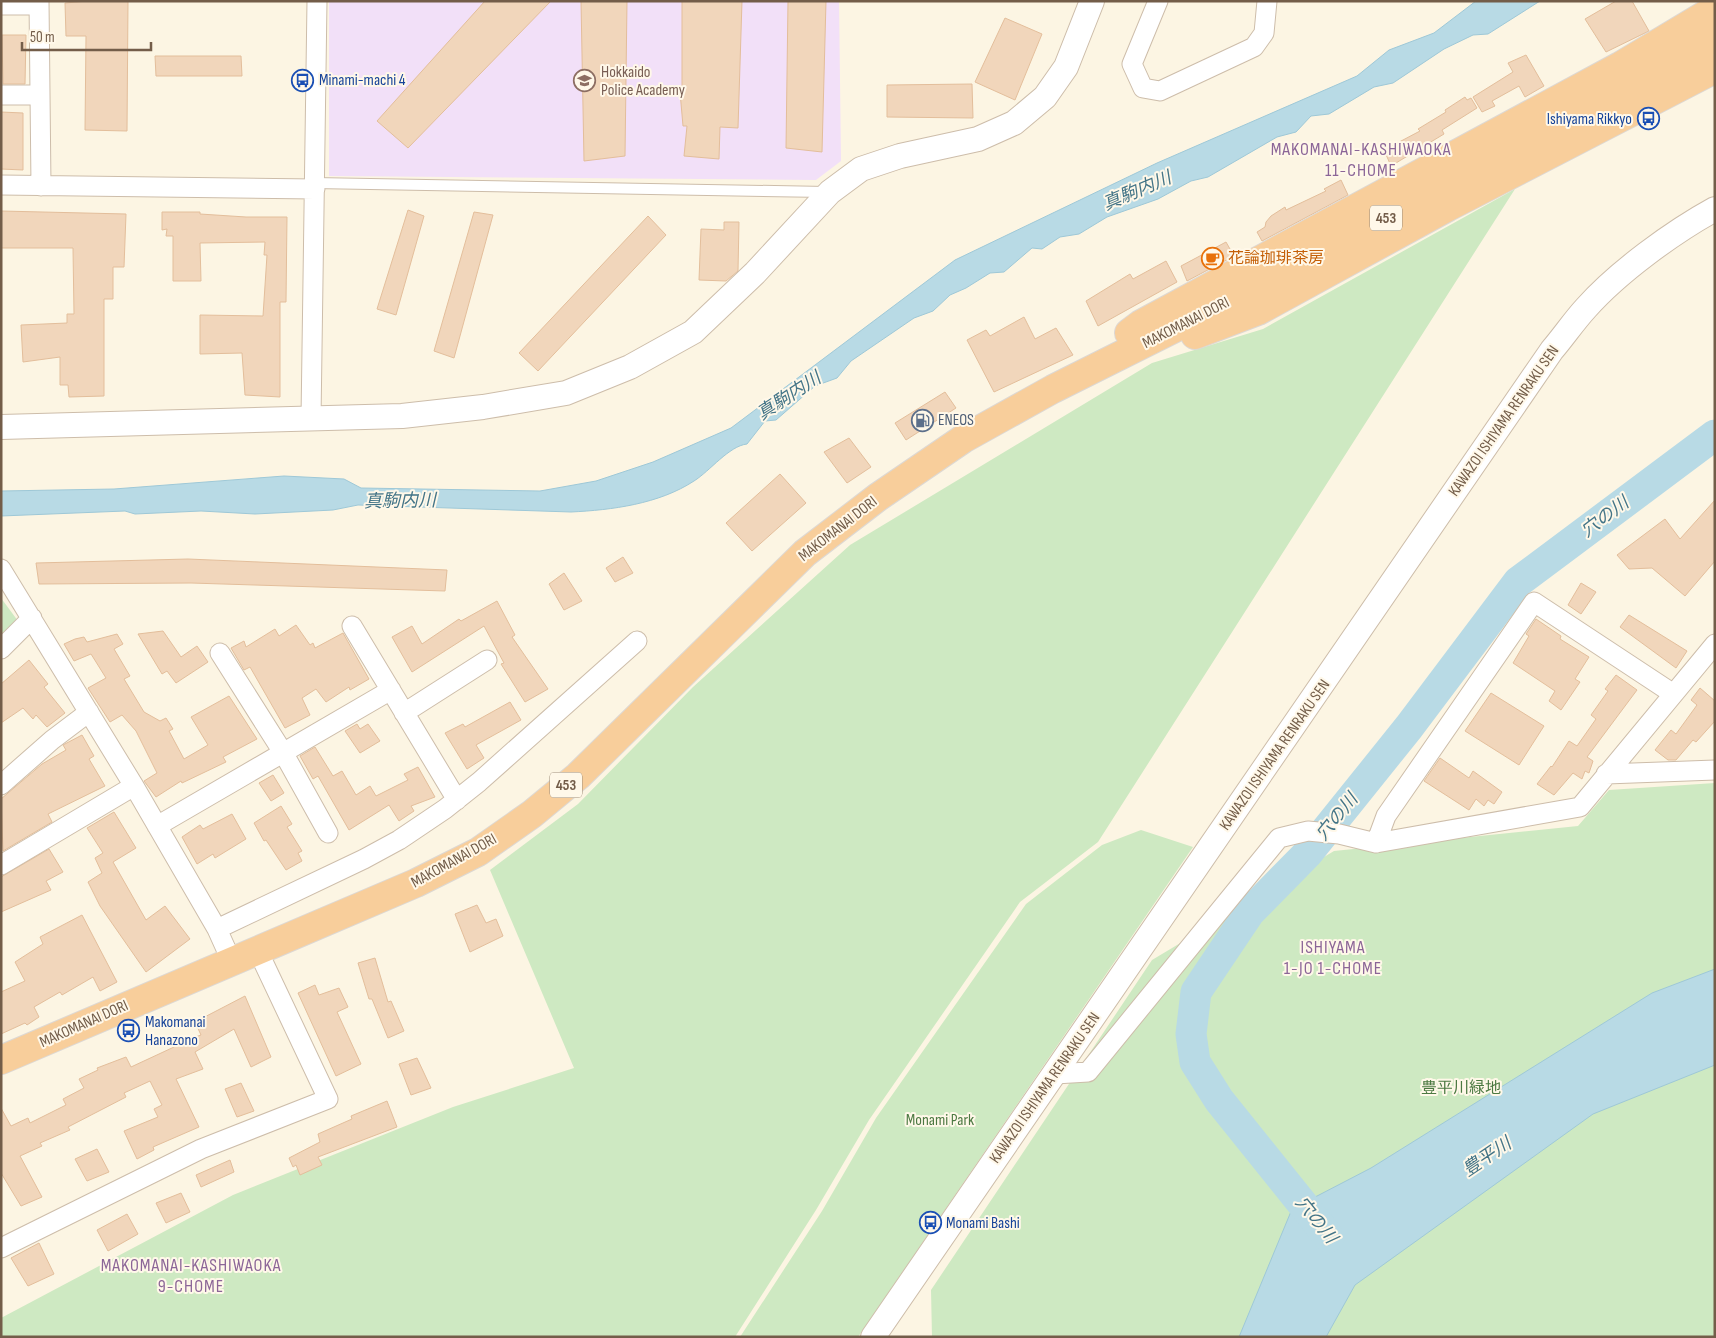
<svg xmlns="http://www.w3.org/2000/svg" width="1716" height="1338" viewBox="0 0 1716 1338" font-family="'Sofia Sans Condensed','Noto Sans JP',sans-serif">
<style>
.education{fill:#f2e0f8}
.green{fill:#cee9c2}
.water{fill:#b8dae5;stroke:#9ec8d7}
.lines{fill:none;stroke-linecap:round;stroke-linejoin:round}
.river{stroke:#b8dae5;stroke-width:31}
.building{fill:#f1d6bb;stroke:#e3be9b}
.service-casing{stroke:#cdbdaa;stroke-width:12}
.minor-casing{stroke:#cdbdaa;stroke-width:21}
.tertiary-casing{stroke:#cdbdaa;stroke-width:26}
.trunk-casing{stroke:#ddd8d3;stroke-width:30}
.service{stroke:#fff;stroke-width:10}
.minor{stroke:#fff;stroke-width:19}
.tertiary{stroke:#fff;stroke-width:24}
.trunk{stroke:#f8ce9b;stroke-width:28}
.labels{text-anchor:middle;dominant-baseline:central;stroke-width:4;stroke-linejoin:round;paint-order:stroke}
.shield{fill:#fff8e9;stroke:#9d8c79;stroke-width:1}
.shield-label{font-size:15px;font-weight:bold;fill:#735d49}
.education-label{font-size:16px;fill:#785e54;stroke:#fff8e9;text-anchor:start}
.transit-label{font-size:16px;fill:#164399;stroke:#fff8e9;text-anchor:start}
.food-label{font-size:16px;fill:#c56008;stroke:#fff8e9;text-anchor:start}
.street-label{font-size:16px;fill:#735d49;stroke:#fff8e9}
.service-label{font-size:16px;fill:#4e5e75;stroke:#fff8e9;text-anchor:start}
.park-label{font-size:16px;fill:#4c7942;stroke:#fff8e9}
.neighbourhood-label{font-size:18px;letter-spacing:1px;fill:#8b6597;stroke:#fff8e9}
.water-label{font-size:18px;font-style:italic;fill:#437487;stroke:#fff8e9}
</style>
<rect width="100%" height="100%" fill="#fcf5e3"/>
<!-- education -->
<path class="education" d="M329,1H839L841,161L816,180L329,176Z"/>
<!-- green -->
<path class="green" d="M1515,189L1098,842L1020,902L869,1120L816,1210L735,1337H1V1318L233,1195L453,1107L574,1068L490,870L578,804L693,687L850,545L1152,363L1263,329Z
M1,598L18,621L1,637Z
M1715,783V1337H932L931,1290L1152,960L1334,851L1578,826L1609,790Z
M1141,830L1193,847L858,1337H740L822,1211L876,1118L1026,904L1102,845Z"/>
<!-- water -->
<path class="water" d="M1476,1H1540L1488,34L1473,35L1444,49L1393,83L1374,87L1329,114L1311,116L1296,132L1277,137L1208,177L1191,181L1158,199L1107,217L1079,234L1060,237L1042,249L1032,248L1004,272L990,273L966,288L950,295L933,311L914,318L851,361L837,378L815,386L776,420L765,421L747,444C729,446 710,471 694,481C659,504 612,510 571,512L358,505L333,510L255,514L201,511L135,514L125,511L1,516V491L114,489L284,476L344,479L361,488L540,491L596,481L653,462L731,428L955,260L1157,163L1357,76L1389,50L1434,33Z
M1715,969V1065L1593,1114L1355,1285L1326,1337H1239L1292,1209L1371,1168L1652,993Z"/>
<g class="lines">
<!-- river -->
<path class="river" d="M1329,1237L1219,1100L1195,1062L1191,1034L1196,992L1249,913L1307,854L1409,727L1518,582L1715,435"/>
</g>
<!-- building -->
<path class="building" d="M88,1H128L127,131L85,130L86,36H66L65,3Z
M485,1H551L408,148L377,121Z
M581,1H627L625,156L584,161Z
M682,1H742L738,128L720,127L719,159L684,156L687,126H683L680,92L682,93Z
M788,1H826L822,152L786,148Z
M1616,1H1632L1649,31L1606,52L1585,19Z
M1005,18L1042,34L1015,100L975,82Z
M2,35H26L25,84H3Z
M1526,55L1544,86L1525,97L1519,86L1492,101L1495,106L1482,112L1473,97L1513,72L1508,63Z
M155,56H241L242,76H156Z
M972,84L973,118L887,117V85Z
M1465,97L1467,100L1471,98L1477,108L1442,130L1444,134L1391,166L1384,150L1420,131L1418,129L1446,112L1445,110Z
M1,112L23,113V170L1,169Z
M1341,180L1348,195L1262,241L1257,232L1265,227L1266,222L1271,216L1285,207L1286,210L1326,191L1324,189Z
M408,210L424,216L396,315L377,309Z
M1,211L126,214L124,267H113V299H104V396L69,397L68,385H60V357L23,362L21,325L67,323V314H74L73,248H1Z
M162,212H200V214L246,217H287L286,302H280V397L245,395L242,353L200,354V315L263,316L267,255H264L265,242L200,243L201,281H173V236H166L167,229L162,230Z
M474,212L493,215L454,358L434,351Z
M648,216L666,235L538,371L519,353Z
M724,222H739L738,271L726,281L699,280L701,229L724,230Z
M1226,242L1234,256L1187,281L1181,266Z
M1166,261L1177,282L1098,326L1086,301L1130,274L1133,279Z
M1024,317L1035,339L1056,328L1073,355L994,392L967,340L986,330L990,336Z
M945,392L956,408L906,440L895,423Z
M849,438L871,467L847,483L824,452Z
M780,474L806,503L752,551L726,523Z
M1715,500V561L1685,596L1652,568L1629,569L1617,555L1665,519L1680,539Z
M623,557L633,573L615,582L606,568Z
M188,559L447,570L445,591L191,583L39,584L36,563Z
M564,573L582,601L564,610L549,584Z
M1581,583L1596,592L1581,614L1568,605Z
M497,601L515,635L512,637L548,689L525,702L501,664L504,663L484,626L412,672L392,637L412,626L422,644L459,619L461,621Z
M1629,615L1687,651L1676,668L1620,627Z
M1536,619L1561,636L1560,639L1589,657L1575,679L1580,682L1561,710L1549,701L1555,691L1513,663L1529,636L1526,634Z
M296,625L310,645L313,643L315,648L343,633L369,679L350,690L349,687L326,702L316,689L302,698L310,715L285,728L250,667L244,670L231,648L244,641L246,647L275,629L279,636Z
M163,631L181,657L197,646L208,662L176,683L167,671L162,674L138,634Z
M117,634L123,644L114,649L130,676L124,679L144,712L160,721L166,718L173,729L169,731L184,759L208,745L191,717L229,696L257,739L223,757L226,762L182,783L181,781L156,797L144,781L157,773L136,731L122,715L110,722L88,688L106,678L91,654L74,661L64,644L75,639L84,637L87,642Z
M29,660L48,684L44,687L65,713L47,727L36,715L33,719L23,708L1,723V684Z
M1616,675L1637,690L1587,757L1593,761L1589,773L1585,771L1582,779L1573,773L1554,795L1537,784L1551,766L1552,767L1569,741L1577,746L1596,719L1591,715L1608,691L1605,689Z
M1700,688L1715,701V721L1696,742L1693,740L1676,760H1668L1655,750L1671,730L1676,734L1697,705L1691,700Z
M1491,693L1544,726L1519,765L1465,731Z
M510,702L521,720L476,745L484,758L467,769L445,733L463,724L465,727Z
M357,724L360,729L368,724L380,741L360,753L345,731Z
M82,735L94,756L89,759L105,786L48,814L52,822L3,851L1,799L42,764L66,750L63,745Z
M315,747L333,776L342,771L356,795L370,786L376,796L408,780L404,774L418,767L435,797L411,806L414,811L399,821L389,805L349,830L318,776L313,779L300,756Z
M1440,758L1469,778L1473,771L1502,792L1494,804L1488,800L1484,806L1476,799L1469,810L1424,781Z
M273,775L284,793L271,801L259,783Z
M281,806L292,824L287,827L302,851L298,853L302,861L286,870L266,840L264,841L254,823Z
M114,812L136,848L113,862L146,920L165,906L190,939L146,972L100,906L88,882L102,873L95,858L103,853L87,828Z
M232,814L246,839L215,858L213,854L197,864L182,837L200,825L203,829Z
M49,849L63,872L46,881L51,890L1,912V877Z
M477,905L486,923L496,919L503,936L470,952L455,914Z
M82,915L117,982L100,991L93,977L62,995L60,992L34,1007L39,1017L27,1025L25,1023L1,1034V992L25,981L15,962L43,944L40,937Z
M375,958L388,1002L391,1001L404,1031L388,1038L372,999H369L358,963Z
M315,985L319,995L339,988L348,1007L337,1012L361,1064L336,1076L298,993Z
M245,996L271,1057L251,1067L234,1029L195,1052L203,1069L176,1079L199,1127L153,1147L154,1150L137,1159L124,1131L158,1117L154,1109L162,1105L150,1081L124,1093L126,1097L68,1127L70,1130L40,1143L42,1146L20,1156L42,1197L21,1206L1,1173V1108L11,1126L28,1118L30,1123L66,1105L63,1099L84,1088L79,1079L98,1070L97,1068L126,1057L131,1067L174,1047L173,1045L201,1035L195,1022Z
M417,1058L431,1088L411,1095L399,1064Z
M241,1083L254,1111L237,1117L225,1089Z
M387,1101L397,1127L318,1157L322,1165L300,1175L296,1165L293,1167L289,1158L320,1142L318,1134L352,1119L351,1116Z
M97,1149L109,1172L87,1181L75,1159Z
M230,1160L234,1172L201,1187L196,1175Z
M181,1193L190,1212L166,1223L156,1203Z
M127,1214L138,1234L108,1251L97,1230Z
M39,1243L54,1274L28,1286L11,1258Z"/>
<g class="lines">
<defs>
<path id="service" d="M314,183L826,192"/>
<path id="minor" d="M39,1L41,186
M1158,1L1132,64L1143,88L1160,91L1254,47L1264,33L1267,1
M1,5H39
M1,95H39
M1,185L315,189
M311,419L317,1
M1,569L134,786L217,929L231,960
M352,626L457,800
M1,649L32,618
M220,653L284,754L328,833
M404,713L487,660
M1606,774L1715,770
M1,785L52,740L89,712
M157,826L391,690
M1376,843L1386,816L1534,602L1672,693
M1,865L134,786
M217,929L364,859L399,840L445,809L479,782L637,641
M1055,1074L1088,1072L1279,838L1308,831L1339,834L1376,843L1580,807L1715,644
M1,1248L201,1149L328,1099L258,951"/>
<path id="tertiary" d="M1,427L402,416L483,407L566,393L630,367L693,332L755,273L830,192L861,169L900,156L978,139L1014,123L1045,97L1066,67L1092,1
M873,1337L1552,350C1564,336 1574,321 1586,308C1618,272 1673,232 1715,209"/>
<path id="trunk" d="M1129,333L1141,324L1620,66L1715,9
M1195,335L1258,311L1448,207L1715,69
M1,1060L416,883L478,852L532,814L578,776L805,553L878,497L963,439L1053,389L1297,267L1715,38"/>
</defs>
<!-- service casing -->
<use href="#service" class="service-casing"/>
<!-- minor casing -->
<use href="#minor" class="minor-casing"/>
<!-- tertiary casing -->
<use href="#tertiary" class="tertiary-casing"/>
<!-- trunk casing -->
<use href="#trunk" class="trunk-casing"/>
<!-- service -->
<use href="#service" class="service"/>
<!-- minor -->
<use href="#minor" class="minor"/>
<!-- tertiary -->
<use href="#tertiary" class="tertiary"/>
<!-- trunk -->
<use href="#trunk" class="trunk"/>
</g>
<!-- icons -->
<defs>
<symbol id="bus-ring" viewBox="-11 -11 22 22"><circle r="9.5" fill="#fff8e9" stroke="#1a4fb4" stroke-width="1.5"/><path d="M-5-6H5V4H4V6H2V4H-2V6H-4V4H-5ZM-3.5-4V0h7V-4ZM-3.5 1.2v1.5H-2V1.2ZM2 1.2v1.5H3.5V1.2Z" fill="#1a4fb4"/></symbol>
<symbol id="school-ring" viewBox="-11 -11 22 22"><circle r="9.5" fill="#fff8e9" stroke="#8d6e63" stroke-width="1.5"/><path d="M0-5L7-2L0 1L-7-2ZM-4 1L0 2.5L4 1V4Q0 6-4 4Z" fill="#8d6e63"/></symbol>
<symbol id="cafe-ring" viewBox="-11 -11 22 22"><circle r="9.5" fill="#fff8e9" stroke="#e8710a" stroke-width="1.5"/><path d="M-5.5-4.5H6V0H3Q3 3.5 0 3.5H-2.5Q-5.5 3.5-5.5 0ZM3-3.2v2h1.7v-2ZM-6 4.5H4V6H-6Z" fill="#e8710a"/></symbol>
<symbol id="fuel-ring" viewBox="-11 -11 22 22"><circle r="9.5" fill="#fff8e9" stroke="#5c6f8a" stroke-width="1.5"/><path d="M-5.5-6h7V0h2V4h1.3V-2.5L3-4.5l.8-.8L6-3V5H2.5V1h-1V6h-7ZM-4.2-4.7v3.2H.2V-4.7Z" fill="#5c6f8a"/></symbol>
</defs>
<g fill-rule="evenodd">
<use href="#bus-ring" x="290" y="68" width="25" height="25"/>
<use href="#school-ring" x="572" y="68" width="25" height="25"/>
<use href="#bus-ring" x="1636" y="106" width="25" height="25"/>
<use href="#cafe-ring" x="1200" y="246" width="25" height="25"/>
<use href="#fuel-ring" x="910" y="408" width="25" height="25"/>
<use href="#bus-ring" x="116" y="1018" width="25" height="25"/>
<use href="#bus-ring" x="918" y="1210" width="25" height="25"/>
</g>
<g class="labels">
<!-- shield labels -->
<g class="shield">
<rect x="1370" y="205.5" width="32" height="25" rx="4"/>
<rect x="550" y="772.5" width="32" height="25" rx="4"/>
</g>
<g class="shield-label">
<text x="1386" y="218">453</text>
<text x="566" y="785">453</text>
</g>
<!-- education labels -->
<g class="education-label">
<text x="601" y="72">Hokkaido<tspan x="601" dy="18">Police Academy</tspan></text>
</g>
<!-- transit labels -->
<g class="transit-label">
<text x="319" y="80">Minami-machi 4</text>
<text x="1632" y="119" text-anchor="end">Ishiyama Rikkyo</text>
<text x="145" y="1022">Makomanai<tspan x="145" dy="18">Hanazono</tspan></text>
<text x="946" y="1223">Monami Bashi</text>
</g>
<!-- food labels -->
<g class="food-label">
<text x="1228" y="258">花論珈琲茶房</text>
</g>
<!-- street labels -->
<g class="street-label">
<text transform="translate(1186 323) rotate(-27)">MAKOMANAI DORI</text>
<text transform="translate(1504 421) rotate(-55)">KAWAZOI ISHIYAMA RENRAKU SEN</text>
<text transform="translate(838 529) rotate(-38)">MAKOMANAI DORI</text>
<text transform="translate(1275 755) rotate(-55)">KAWAZOI ISHIYAMA RENRAKU SEN</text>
<text transform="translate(454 861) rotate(-29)">MAKOMANAI DORI</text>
<text transform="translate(84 1024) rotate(-24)">MAKOMANAI DORI</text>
<text transform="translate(1045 1088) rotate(-55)">KAWAZOI ISHIYAMA RENRAKU SEN</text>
</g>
<!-- service labels -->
<g class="service-label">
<text x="938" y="420">ENEOS</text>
</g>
<!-- park labels -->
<g class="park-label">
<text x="1461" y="1088">豊平川緑地</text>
<text x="940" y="1120">Monami Park</text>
</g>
<!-- neighbourhood labels -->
<g class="neighbourhood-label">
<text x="1361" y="149">MAKOMANAI-KASHIWAOKA<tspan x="1361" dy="21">11-CHOME</tspan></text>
<text x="1333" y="947">ISHIYAMA<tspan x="1333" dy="21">1-JO 1-CHOME</tspan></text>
<text x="191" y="1265">MAKOMANAI-KASHIWAOKA<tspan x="191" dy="21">9-CHOME</tspan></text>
</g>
<!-- water labels -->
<g class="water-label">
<text transform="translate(1137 191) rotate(-23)">真駒内川</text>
<text transform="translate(789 396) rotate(-33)">真駒内川</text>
<text transform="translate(400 501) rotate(-1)">真駒内川</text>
<text transform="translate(1605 517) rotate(-37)">穴の川</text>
<text transform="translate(1337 817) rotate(-51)">穴の川</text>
<text transform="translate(1487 1157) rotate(-34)">豊平川</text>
<text transform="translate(1316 1220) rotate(51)">穴の川</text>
</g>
</g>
<!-- border -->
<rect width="1716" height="1338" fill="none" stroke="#735d49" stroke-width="5"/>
<!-- scale -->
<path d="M22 42v8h129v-8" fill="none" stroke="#735d49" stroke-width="2.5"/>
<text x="30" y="42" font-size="15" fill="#735d49" stroke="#fff8e9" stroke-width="4" paint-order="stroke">50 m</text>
</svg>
